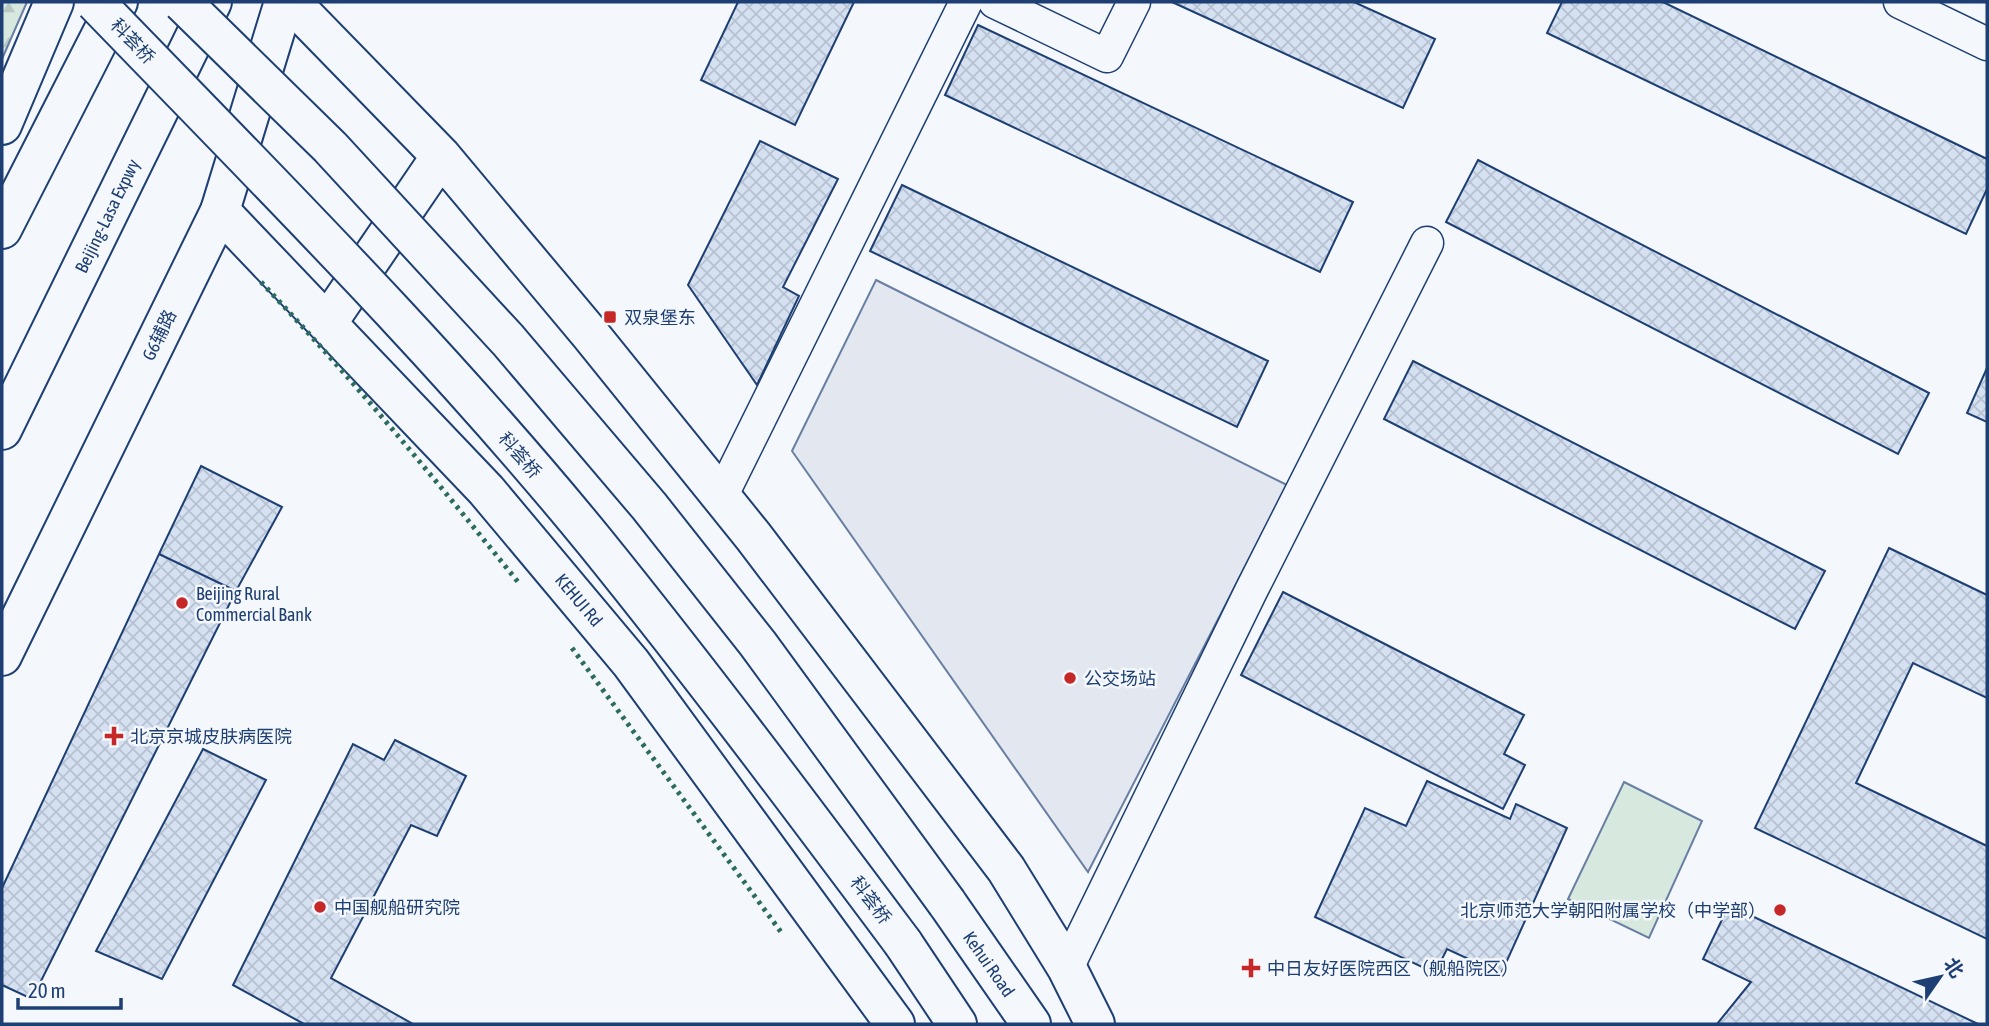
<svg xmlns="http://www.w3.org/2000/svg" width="1989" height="1026" viewBox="0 0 1989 1026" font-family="'Asap Condensed','Noto Sans SC',sans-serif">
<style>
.grass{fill:#d7e8df;stroke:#687fa3;stroke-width:2}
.forest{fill:url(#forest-firs);stroke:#687fa3;stroke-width:2}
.parking{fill:#e3e8f0;stroke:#687fa3;stroke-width:2}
.building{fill:url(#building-cross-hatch);stroke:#1d3f73;stroke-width:2}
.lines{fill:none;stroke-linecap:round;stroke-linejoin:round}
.minor-casing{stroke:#1d3f73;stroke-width:35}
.tertiary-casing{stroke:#1d3f73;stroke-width:42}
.primary-casing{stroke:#1d3f73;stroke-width:42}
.motorway-casing{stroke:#1d3f73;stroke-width:42}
.minor{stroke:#f4f7fb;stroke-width:32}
.tertiary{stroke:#f4f7fb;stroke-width:38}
.primary{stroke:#f4f7fb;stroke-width:38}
.motorway{stroke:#f4f7fb;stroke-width:38}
.primary-bridge-casing{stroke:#1d3f73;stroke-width:42;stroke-linecap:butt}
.primary-bridge{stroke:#f4f7fb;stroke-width:38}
.hedge{stroke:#2c6c60;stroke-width:5;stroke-dasharray:3.5 5;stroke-linecap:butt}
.poi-dot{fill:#c62828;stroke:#f4f7fb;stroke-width:2.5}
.labels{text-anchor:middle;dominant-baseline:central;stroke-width:5;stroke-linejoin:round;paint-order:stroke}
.street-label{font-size:18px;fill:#1d3f73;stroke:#f4f7fb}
.poi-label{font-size:18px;fill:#1d3f73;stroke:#f4f7fb;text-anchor:start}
</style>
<defs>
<pattern id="forest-firs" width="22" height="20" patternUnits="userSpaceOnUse" patternTransform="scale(1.75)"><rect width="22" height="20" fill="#d7e8df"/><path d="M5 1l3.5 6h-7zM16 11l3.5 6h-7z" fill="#b8c8c3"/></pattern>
<pattern id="building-cross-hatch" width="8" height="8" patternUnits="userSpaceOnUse" patternTransform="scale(1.75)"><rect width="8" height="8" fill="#d5e0f0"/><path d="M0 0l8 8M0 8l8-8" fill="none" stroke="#b6c1d1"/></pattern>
</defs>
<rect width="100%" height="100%" fill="#f4f7fb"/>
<!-- grass -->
<path class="grass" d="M1624,782L1702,821L1649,938L1568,899Z"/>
<!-- forest -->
<path class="forest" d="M2,2H27L2,59Z"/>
<!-- parking -->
<path class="parking" d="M876,280L1287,485L1088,872L792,451Z"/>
<!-- building -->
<path class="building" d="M738,2H854L795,125L701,80Z
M1172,2H1354L1435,39L1403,108Z
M1562,2H1663L1987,159V189L1966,234L1547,33Z
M978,25L1353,202L1320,272L945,95Z
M760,141L838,179L783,287L799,296L757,385L688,285Z
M1478,160L1929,393L1898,454L1446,222Z
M902,185L1268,361L1237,427L870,251Z
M1413,361L1825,571L1795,629L1384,419Z
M1987,368V422L1967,413Z
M201,466L282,507L236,591L159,554Z
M1889,548L1987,595V698L1913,663L1856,783L1987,846V939L1755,828Z
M159,554L236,591L32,999L2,985V888Z
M1283,592L1524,715L1504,754L1525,765L1503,809L1241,675Z
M395,740L466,776L437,836L411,825L331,978L413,1024H304L233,985L353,744L384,760Z
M203,749L266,780L162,979L96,951Z
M1427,781L1510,819L1516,804L1567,828L1501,974L1447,949L1435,973L1315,917L1365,808L1406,826Z
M1729,905L1978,1024H1717L1751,982L1703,959Z"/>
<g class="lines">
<defs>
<path id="minor" d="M995,2L1107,56L1134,2
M1900,2L1987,44
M721,497L966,2
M1067,968L1251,591L1427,243"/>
<path id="tertiary" d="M291,2L441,156L590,334L753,536L1006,869L1067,968L1095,1024
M220,211L486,490L631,663L895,1024
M328,322L441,156"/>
<path id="primary" d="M2,656L220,211L284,2
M947,903L1031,1024
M903,943L957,1024"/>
<path id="motorway" d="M2,125L54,2
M2,229L118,2
M2,430L212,2"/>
</defs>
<!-- minor casing -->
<use href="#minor" class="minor-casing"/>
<!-- tertiary casing -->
<use href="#tertiary" class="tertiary-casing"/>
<!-- primary casing -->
<use href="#primary" class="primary-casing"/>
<!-- motorway casing -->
<use href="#motorway" class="motorway-casing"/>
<!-- minor -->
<use href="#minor" class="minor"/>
<!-- tertiary -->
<use href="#tertiary" class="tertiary"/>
<!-- primary -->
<use href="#primary" class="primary"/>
<!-- motorway -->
<use href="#motorway" class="motorway"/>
<defs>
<path id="primary-bridge" d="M95,2C265,178 440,352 595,542C701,673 802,808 903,943
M182,2L330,147L508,340L649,506L758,644L947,903"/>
</defs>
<!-- primary-bridge casing -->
<use href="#primary-bridge" class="primary-bridge-casing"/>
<!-- primary-bridge -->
<use href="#primary-bridge" class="primary-bridge"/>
<!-- hedge -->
<path class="hedge" d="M261,282C352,378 435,479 518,582
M572,648L781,932"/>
</g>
<!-- markers -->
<g class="poi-dot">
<rect x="603" y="310" width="14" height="14" rx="3.5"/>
<circle cx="182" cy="603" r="7"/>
<circle cx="1070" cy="678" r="7"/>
<path d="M110.5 725.5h7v7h7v7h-7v7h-7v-7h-7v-7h7z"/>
<circle cx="320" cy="907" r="7"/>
<circle cx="1780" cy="910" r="7"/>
<path d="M1247.5 957.5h7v7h7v7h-7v7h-7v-7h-7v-7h7z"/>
</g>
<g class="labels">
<!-- street labels -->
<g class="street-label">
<text transform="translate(133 41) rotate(46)">科荟桥</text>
<text transform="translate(107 216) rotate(-64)">Beijing-Lasa Expwy</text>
<text transform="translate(159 335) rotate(-64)">G6辅路</text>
<text transform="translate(520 455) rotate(49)">科荟桥</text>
<text transform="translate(579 600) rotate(50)">KEHUI Rd</text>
<text transform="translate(871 900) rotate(53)">科荟桥</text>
<text transform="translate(989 964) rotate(55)">Kehui Road</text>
</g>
<!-- poi labels -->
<g class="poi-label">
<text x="624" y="317">双泉堡东</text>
<text x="196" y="593">Beijing Rural<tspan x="196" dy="21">Commercial Bank</tspan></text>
<text x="1084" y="678">公交场站</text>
<text x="130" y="736">北京京城皮肤病医院</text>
<text x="334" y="907">中国舰船研究院</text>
<text x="1766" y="910" text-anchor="end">北京师范大学朝阳附属学校（中学部）</text>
<text x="1267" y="968">中日友好医院西区（舰船院区）</text>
</g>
</g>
<!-- border -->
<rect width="1989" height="1026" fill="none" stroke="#1d3f73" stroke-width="7"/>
<!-- north arrow -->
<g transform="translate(1940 977) rotate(56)" stroke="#f4f7fb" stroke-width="5" paint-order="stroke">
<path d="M0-5L12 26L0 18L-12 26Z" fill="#1d3f73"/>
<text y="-10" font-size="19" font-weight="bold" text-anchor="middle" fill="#1d3f73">北</text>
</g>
<!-- scale -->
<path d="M18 998v10h103v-10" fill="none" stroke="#1d3f73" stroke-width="3.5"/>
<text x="28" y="998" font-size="21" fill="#1d3f73" stroke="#f4f7fb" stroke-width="5" paint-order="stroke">20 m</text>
</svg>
